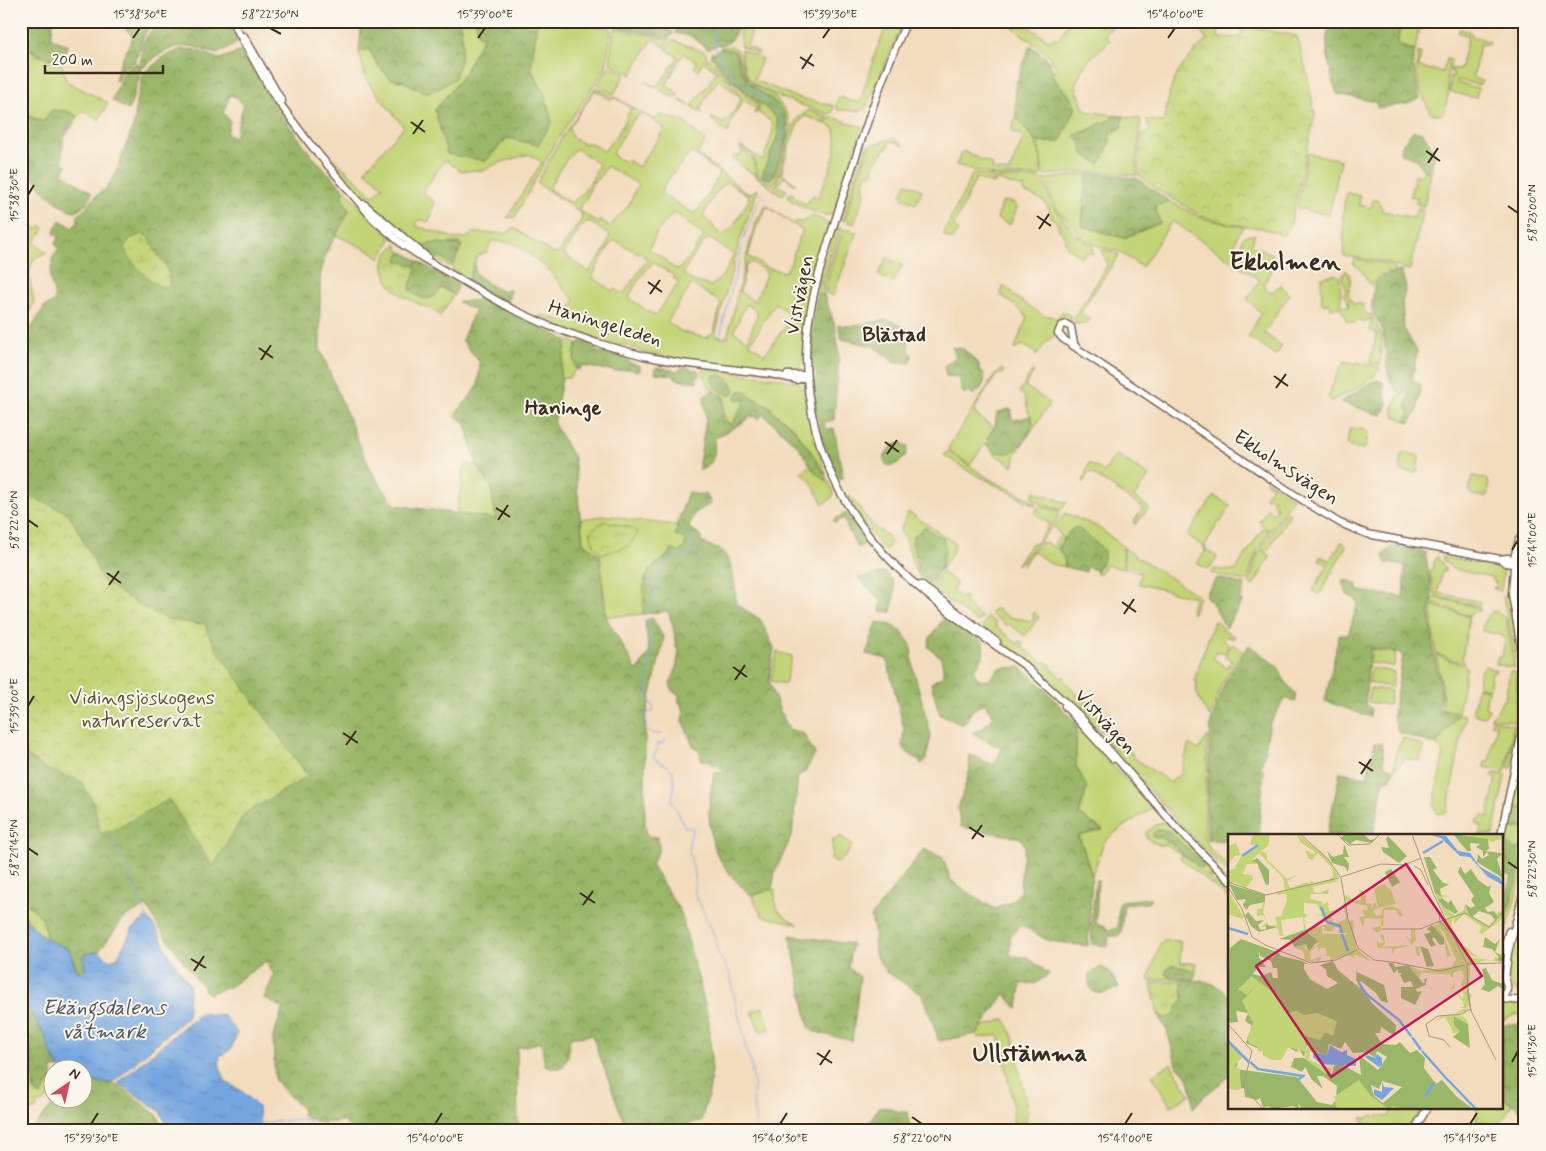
<svg xmlns="http://www.w3.org/2000/svg" width="1546" height="1151" viewBox="0 0 1546 1151" font-family="Mynerve,sans-serif">
<style>
.green{fill:#c3d477;stroke:#7f7f4a;fill-rule:evenodd}
.forest{fill:url(#forest-crowns);stroke:#6a7043;fill-rule:evenodd}
.wetland{fill:url(#wetland-marsh);stroke:#7f7f4a}
.park{fill:url(#park-crowns);stroke:#7f7f4a}
.water{fill:url(#water-ripples);stroke:#58687f}
.lines{fill:none;stroke-linecap:round;stroke-linejoin:round}
.stream{stroke:#76a6e0;stroke-width:1}
.secondary-casing{stroke:#7b6856;stroke-width:9}
.secondary{stroke:#fff;stroke-width:6}
.ticks{fill:none;stroke:#3b2a1e;stroke-width:2}
.labels{text-anchor:middle;dominant-baseline:central;stroke-width:4;stroke-linejoin:round;paint-order:stroke}
.street-label{font-size:20px;fill:#3b2a1e;stroke:#fbf7ec}
.park-label{font-size:20px;fill:#5d5434;stroke:#fbf7ec}
.neighbourhood-label{font-size:21px;font-weight:bold;fill:#3b2a1e;stroke:#fbf7ec}
.water-label{font-size:21px;font-style:italic;fill:#505562;stroke:#fbf7ec}
.district-label{font-size:25px;font-weight:bold;fill:#3b2a1e;stroke:#fbf7ec}
.inset-river{fill:none;stroke:#76a6e0;stroke-width:2.5}
.inset-road{fill:none;stroke:#a9957d;stroke-width:1}
.view{fill:#c2185b;fill-opacity:0.15;stroke:#c2185b;stroke-width:2.5}
.inset-edge{fill:none;stroke:#3b2a1e;stroke-width:2.5}
.neatline{fill:none;stroke:#3b2a1e;stroke-width:2}
.ticks-label{font-size:12px;text-anchor:middle;fill:#3b2a1e}
</style>
<defs>
<pattern id="forest-crowns" width="20" height="18" patternUnits="userSpaceOnUse" patternTransform="scale(1.25)"><rect width="20" height="18" fill="#9ab668"/><path d="M2 6a3 3 0 1 1 6 0M12 15a3 3 0 1 1 6 0" fill="none" stroke="#7f9455"/></pattern>
<pattern id="wetland-marsh" width="20" height="14" patternUnits="userSpaceOnUse" patternTransform="scale(1.25)"><rect width="20" height="14" fill="#c3d477"/><path d="M1 5h8M5 5V1M11 12h8M15 12V8" fill="none" stroke="#a8b666"/></pattern>
<pattern id="park-crowns" width="20" height="18" patternUnits="userSpaceOnUse" patternTransform="scale(1.25)"><rect width="20" height="18" fill="#c3d477"/><path d="M2 6a3 3 0 1 1 6 0M12 15a3 3 0 1 1 6 0" fill="none" stroke="#a8b666"/></pattern>
<pattern id="water-ripples" width="26" height="14" patternUnits="userSpaceOnUse" patternTransform="scale(1.25)"><rect width="26" height="14" fill="#76a6e0"/><path d="M2 4q2-2 4 0t4 0M15 11q2-2 4 0t4 0" fill="none" stroke="#6287b5"/></pattern>
</defs>
<rect width="100%" height="100%" fill="#fbf7ec"/>
<filter id="ink" filterUnits="userSpaceOnUse"><feTurbulence type="fractalNoise" baseFrequency=".02" numOctaves="2"/><feDisplacementMap in="SourceGraphic" scale="10" xChannelSelector="R" yChannelSelector="G"/><feConvolveMatrix kernelMatrix="1 2 1 2 8 2 1 2 1" color-interpolation-filters="sRGB"/></filter>
<filter id="wash" filterUnits="userSpaceOnUse"><feTurbulence type="fractalNoise" baseFrequency=".0096" numOctaves="4" result="noise"/><feDisplacementMap in="SourceGraphic" scale="20" xChannelSelector="R" yChannelSelector="G"/><feGaussianBlur stdDeviation="1.12" result="paint"/><feColorMatrix in="noise" values="0 0 0 0 0 0 0 0 0 0 0 0 0 0 0 0 0 1.4 0 .05"/><feComposite in="paint" operator="in"/></filter>
<g filter="url(#wash)">
<rect width="100%" height="100%" fill="#f3dcbd"/>
<!-- green -->
<path class="green" d="M458,21H476L478,34L484,36L462,77L435,110L507,138L546,97L531,69L537,21H564L611,28L606,67L555,143L515,217L507,218L542,162L529,154L496,164L485,170L461,171L445,160L423,191L427,197L435,202L429,222L419,219L416,226L457,239L469,237L472,233H509L513,227L552,253L558,254L581,220L582,215L577,210L537,183L559,142L596,87L654,120L660,115L683,121L706,141L697,154L747,193H751L758,189L739,243L715,336L727,338L752,234L755,223L766,205L793,224L796,221C802,223 805,221 810,216C817,217 826,220 829,227C819,259 810,292 805,325C803,338 805,361 800,371L790,373H780L673,359L643,352L622,344L621,346C593,342 564,329 538,318L541,315L563,321L575,300L565,290L549,270L515,243L491,241L487,252L477,256L468,282L451,267L435,259L460,243L427,244L422,250L368,203L322,153L324,150L374,196L383,186L365,170L404,127L366,80L359,51L369,49C374,59 382,74 393,79C397,81 403,81 408,83C423,90 423,94 440,88L462,29ZM595,90L611,100L613,98L618,99L631,108C627,114 626,121 622,127C617,136 610,143 604,151L591,143H586L584,144L572,137L569,128ZM642,113L664,128L660,135V137L638,167L628,160L624,162L612,154L632,121ZM576,148L599,164C594,179 584,194 571,203L549,189C556,173 565,161 576,148ZM692,152L719,173L712,189L695,214L660,193L672,174ZM607,166C617,173 627,177 638,184L629,205L610,226L601,220L599,223L578,210L586,199L592,183L599,178ZM727,182L748,195L749,200L731,229L723,235L713,228L714,226L703,217C708,204 716,191 727,182ZM767,206L803,231C795,243 794,261 785,272L767,268L748,256L756,228ZM674,212C685,220 693,228 704,235L692,254L678,270L666,263V260L649,249L657,232ZM588,221L610,235L607,246L589,272L564,254L578,231ZM709,238L733,254C729,268 723,278 711,286L693,281L684,275V271L702,244ZM614,240C626,247 637,251 648,259L623,294L615,289L612,291L592,277L603,256ZM653,262L674,276L673,278L679,282L655,316L629,298C634,284 643,274 653,262ZM752,262L767,273L755,302L740,292L746,265ZM692,284L721,303L714,332L706,338L682,332L667,322ZM775,303L789,313L785,327L765,354L750,344ZM746,304L758,312L748,341L734,331Z
M738,21H755L747,46L759,52L758,54L741,46Z
M889,21H904L866,108L859,111L838,110L836,107L839,96L849,101L860,102L876,51Z
M1021,21H1023L1027,26L1050,41L1053,37L1058,39L1070,21H1094L1100,27L1107,21H1117L1105,35L1110,40C1098,52 1082,62 1078,80L1076,81L1077,90L1085,111L1113,115L1112,119L1084,132L1110,143V134L1122,127L1123,116L1141,119L1136,162L1137,176L1106,172H1082L1043,175L1038,142H1060L1067,92L1054,80L1052,74L1056,67L1048,55L1013,27Z
M1400,21H1420L1415,51L1398,45Z
M615,29L670,39L665,47L653,39L637,63L632,75L610,63L613,32Z
M1459,29L1469,31L1472,34L1471,37L1475,39L1477,37L1490,42L1489,45L1480,44L1473,78L1482,81L1480,85L1458,80L1457,83L1478,88L1476,98L1450,92V76L1453,77V72H1451V68L1460,70L1468,35L1458,33Z
M673,40L705,52L707,55L698,70L694,67L697,62L684,54L681,57L666,85L679,94L675,98L645,81L655,87L662,81L678,57L666,49Z
M21,41L35,54L49,59L63,58L62,65L66,81L108,103L99,120L83,111L78,117L67,111L43,122L21,112Z
M730,46L737,49L748,79L753,84L775,97L785,110L789,120L788,137L775,182L772,185L758,175L754,157L741,146L763,160L773,132L772,122L759,113V104L726,76L710,56L712,51V55L731,79L772,113L777,120L778,135L762,175H774L785,139L782,111L772,99L748,82L735,51L720,48Z
M741,49L762,59L754,80L796,97L834,106L832,113L828,114C808,107 767,95 752,82C745,76 741,57 741,49Z
M1418,52L1421,53L1419,67L1443,72L1447,59L1451,60L1447,79L1449,92L1444,112L1442,114H1431C1421,94 1414,75 1418,52Z
M708,58L732,84L730,88L719,80C710,89 705,98 700,110L703,113L682,102L679,99L692,107L717,71L705,63Z
M609,66L625,74L614,94L601,87L598,84Z
M733,86L757,104L758,107L757,113H754L756,108L743,100L732,119L728,133L711,119L712,117L723,123C733,116 737,108 741,97L731,90Z
M809,110L829,117L822,123L806,116C793,123 785,159 782,174L796,184H792V183L784,177L778,185L787,191L782,195L773,189L777,183L792,126L798,118Z
M832,117L862,127L835,213C825,221 797,205 788,198L790,193L794,194L793,196L806,205L813,195L818,198C826,177 842,150 834,128L824,123Z
M1016,117C1032,136 1045,149 1040,176H996L956,165L963,151L993,165L992,170L1009,172L1024,137L1011,131Z
M894,138L904,146L892,141L878,159L872,173L867,174L863,185L865,193L854,224L845,221L858,176L871,145Z
M869,145L856,176L843,221L839,216C845,200 856,149 869,145Z
M739,147H740L753,159L757,176L772,188L733,159L734,155L737,156L741,155L742,151Z
M1308,153L1341,160L1329,215L1297,208Z
M1423,171L1431,173L1424,206L1416,204L1417,197L1410,196L1412,187H1414L1415,183L1413,182L1415,174L1422,176Z
M973,173L994,177L992,184L976,178L954,226L958,231L951,240L943,235Z
M1088,174L1086,181L1082,226L1124,238L1160,223L1155,206L1169,201L1204,219L1244,227C1236,234 1234,243 1236,252L1257,264L1260,259L1241,246L1243,237L1255,234L1251,246L1273,254L1271,262V273L1263,284L1267,291L1272,292L1281,285L1289,295L1264,333L1282,346L1276,355L1248,337L1261,313L1247,299L1260,280L1172,221L1142,267L1118,251L1101,247L1085,240L1056,208L1044,179Z
M996,178H1041C1049,201 1070,236 1093,246V254L1089,252L1081,257L1067,247L1063,233L1059,230L1057,222L1051,217C1049,200 1038,198 1023,192L1024,188L997,180L993,185Z
M906,183L922,190L916,204L903,199V197L901,196Z
M344,189L390,237V240L380,259L372,252L336,235L349,211L343,199Z
M1348,193L1360,196L1359,205L1371,208L1373,199C1380,201 1381,205 1382,211L1414,218L1417,208L1423,209L1410,269L1408,270L1386,262L1344,256L1343,214L1346,194Z
M1003,201L1014,203L1017,207L1010,225L997,219Z
M21,218L37,230L41,225L44,229L34,243L47,252L35,258L32,263L29,276L34,301L24,327L21,326Z
M841,227L823,285L824,295L817,294L820,278L835,230Z
M843,229L857,232L833,296L826,293V284Z
M1102,250L1113,252L1119,255L1080,313L1090,320L1088,322L1075,324L1074,322L1077,313L1106,268L1107,263Z
M887,258L903,265L893,282L878,275Z
M1346,270C1352,277 1351,285 1348,294L1353,304H1362L1365,312L1370,316L1371,313L1382,337L1380,365L1370,363L1377,333L1370,331L1371,318L1363,323L1359,321L1355,323L1346,321L1344,313L1339,307L1331,308L1330,304H1322L1321,278L1336,274L1340,278L1341,305L1349,307L1347,299L1343,295L1346,289L1342,277Z
M1003,286L1011,291L1014,296L1044,316H1051L1056,319L1063,311L1072,317L1071,322L1064,320L1057,324L1056,334L1048,340L1036,356L1035,352L1023,345L1014,350L1027,318L1025,314L1001,295Z
M567,340L577,344C574,351 573,361 576,369L569,378H562L560,375Z
M1345,361L1356,364L1357,362L1380,368C1372,383 1346,394 1331,401L1328,398C1332,385 1337,373 1345,361Z
M703,369L779,378L799,383L803,388L813,434L826,475L808,447L801,441L795,429L787,422L751,396L739,391L735,399L745,400V402L732,426L723,417L724,397C711,391 704,384 703,369Z
M1002,369L1004,371L1002,375L998,373L975,408V414L994,428L987,439L997,452C1013,451 1017,451 1026,436C1029,432 1032,428 1032,422C1032,417 1029,415 1028,411C1026,403 1027,397 1019,392L1032,372H1034L1025,386L1050,403L1016,454L1013,466L994,454L985,443L970,465L949,450L948,448L994,376Z
M1351,428L1365,430L1368,433L1366,447L1363,449L1350,447L1347,444L1349,430Z
M946,452H949L991,480L1028,498L1036,504V506L967,470L944,455Z
M1405,452L1416,455L1419,457L1417,471L1415,473L1402,471L1399,468L1401,455Z
M1116,454L1149,476L1134,497L1149,508L1136,524L1133,523L1143,508L1090,472L1082,484L1089,463L1104,472Z
M465,463L477,465L491,486L496,520L456,514Z
M810,466L814,471L826,481L828,480L834,493L831,499L823,504L811,482L801,472Z
M1473,476L1486,479L1489,481L1487,495L1485,497L1472,495L1469,492L1471,479Z
M1267,480L1293,498L1270,531L1259,523V522L1267,509L1274,513L1277,508L1275,507L1276,505L1273,503L1274,500L1269,497L1267,499L1265,497L1272,486L1266,482Z
M1034,491L1067,503L1061,510L1043,505L1032,498Z
M849,495L875,528L888,536L891,543L885,551C871,534 858,518 848,499Z
M1214,496L1230,506L1221,522L1218,523L1205,546L1206,550L1217,557L1211,567L1206,569L1197,563L1205,552L1204,547L1187,535Z
M1040,506L1059,511L1060,513C1049,536 1032,546 1018,565L1017,564L1031,544L1037,543L1050,524L1034,513Z
M908,512L955,543L952,554L940,571L943,561L936,535L925,526L912,541L918,561L917,571L915,570L905,536L900,531Z
M1065,513L1096,526L1123,546V569L1105,565L1101,572L1097,574L1096,570L1102,563L1071,530L1064,539L1054,527Z
M1289,513L1290,514L1267,551L1261,548L1285,513Z
M603,516H615L630,520L677,525L676,536L682,537L686,541L684,549L678,551L671,550L664,560L659,562L645,578L643,614L606,617L600,555L583,543L581,519Z
M1263,528L1269,532L1257,551L1247,581C1243,581 1213,574 1211,573L1213,569L1235,571Z
M1059,537L1063,540L1058,548L1064,558L1065,567L1051,564L1033,551L1022,567L1028,554L1043,542L1047,543L1057,549L1058,547L1054,544Z
M1342,541L1346,546L1321,592L1317,594L1313,590L1328,565L1319,560L1321,556L1330,561Z
M1124,548L1198,596V599L1193,613H1191L1194,597L1139,584L1141,573L1125,569Z
M1261,550L1271,556L1253,586L1249,583L1258,553Z
M1437,556L1445,568V572H1442L1438,593L1481,602L1480,606L1441,598L1434,593L1430,573Z
M1442,557L1454,559V560L1457,559L1504,568L1501,591L1494,589L1493,587L1496,588L1497,583L1494,582L1491,577L1453,569L1444,561Z
M1518,571L1525,574V655L1514,596Z
M942,572L957,583L952,591L962,598L963,596L965,597L966,603L981,617L980,620L976,621L973,619L923,582L932,586Z
M1503,596H1507L1510,599L1521,660H1516Z
M1435,597L1480,608V611H1474L1470,616L1432,603L1433,598Z
M1432,605L1469,617L1462,658L1465,664L1436,654L1432,625Z
M995,608L1009,617L1032,621L1034,612L1039,617L1025,636L1009,624L1007,626L991,614Z
M1492,611L1499,612L1506,619L1515,668L1496,664L1497,657L1502,658L1505,638L1502,637V635L1482,631L1484,621Z
M988,617L996,623L995,626L1018,644L1020,641L1023,644L1022,647L1043,663L1045,661L1052,667L1051,669L1062,678L1064,676L1065,677L1063,679L1084,702L1087,700L1089,703L1087,705L1106,725L1108,723L1109,726L1102,732L1096,730C1062,693 1024,660 984,629L983,625Z
M1214,621L1218,622L1222,629L1235,637L1233,639L1227,636L1224,641L1229,645L1225,653L1217,651L1213,658L1227,668L1232,660L1225,656L1232,644L1243,651L1222,683L1210,717C1203,707 1194,695 1197,682L1194,681Z
M1372,649L1396,653L1394,666L1370,663Z
M777,652L792,656L785,684L771,681Z
M1436,655L1467,667L1458,712L1441,709L1443,692Z
M1485,666L1496,670L1495,672H1492L1489,689L1477,687L1481,670Z
M1371,668L1394,672L1392,687L1369,683Z
M1510,671L1516,672L1517,690L1514,721L1490,718L1497,711L1503,700H1505Z
M1518,671L1523,673V709L1512,768L1508,767L1517,709Z
M1370,688L1391,691L1389,705L1368,702Z
M1477,688L1488,690L1485,708L1489,709L1487,714L1483,717L1476,715L1473,711Z
M1458,714L1464,715L1465,718L1447,812L1437,814L1434,806L1443,756L1442,751L1436,745Z
M1492,720L1514,725L1505,772L1484,767L1485,761H1489L1497,725L1491,724Z
M1076,723L1102,756L1126,779L1152,808L1117,831L1104,842L1092,876L1079,835L1102,830L1079,814L1087,788L1076,766Z
M1114,729H1116L1115,732L1122,737L1119,741L1133,754L1131,756L1171,783L1174,778L1180,776L1189,744L1198,750L1208,736L1204,837L1211,851L1230,867V875L1190,835L1106,741L1107,735Z
M1525,731V758L1522,756L1518,783L1525,788L1524,808L1517,805L1511,808L1508,818L1524,828L1523,846L1515,850L1505,845L1502,861V840Z
M1403,738L1423,746L1424,748L1419,761L1403,758L1402,763L1394,769L1396,752Z
M1494,773L1505,775L1493,835H1480L1482,826L1477,825V820L1482,816L1488,817L1496,777L1492,776Z
M1164,822L1167,824L1172,831L1174,830L1180,834L1230,884V888L1223,884L1222,880L1206,875L1230,896V900L1180,858L1182,855L1164,843L1162,846L1151,841L1146,837V832L1156,825ZM1166,830L1171,833L1203,864L1199,868C1193,861 1167,838 1160,837C1158,837 1155,837 1152,836V835Z
M840,836L853,844L846,856L839,862L831,860L833,839L839,838Z
M1525,852L1524,870L1502,943V920L1505,921Z
M772,889L775,890C774,911 780,915 798,924L762,916L752,896Z
M21,899L43,917L47,940C34,928 21,917 21,899Z
M1525,907V926L1519,949L1520,961L1525,972V997C1520,994 1513,989 1510,984C1503,970 1520,923 1525,907Z
M1164,940L1180,941L1181,963H1196V971L1180,967L1166,974L1172,978L1150,981L1148,980L1160,944Z
M1502,1001L1525,1004V1014L1514,1015L1502,1021Z
M763,1007L770,1029L760,1032L752,1011Z
M1005,1019L1014,1039L1016,1054L1004,1056L999,1035L978,1038L977,1034L982,1027Z
M21,1044L31,1051L34,1090L40,1096L52,1078V1097L37,1104L36,1109L21,1115Z
M1017,1057L1027,1109L1026,1130H1013V1102L1004,1060Z
M1171,1064L1190,1095L1171,1106L1152,1075Z
M1502,1096L1512,1104L1497,1130H1476L1477,1107H1502Z
M1395,1107H1423L1412,1125L1405,1130H1357L1361,1128L1364,1122L1361,1118H1367L1372,1115L1388,1117Z"/>
<!-- forest -->
<path class="forest" d="M21,21H53L51,38L67,45L65,54C49,65 30,52 21,38Z
M120,21H149L151,26C141,35 140,49 136,61L124,67L117,81L115,80L120,63L133,37Z
M164,21H229C233,28 240,36 237,43L218,54C210,53 203,49 195,47C175,42 156,55 142,69L140,62C143,57 141,52 142,46C145,36 154,27 164,21Z
M362,21H458C467,40 460,60 455,78L440,88L428,92L421,91L403,81L391,79L376,62L369,49L359,51Z
M476,21H537L531,69L546,97L552,123L538,145L507,138L486,161L447,154L435,110L462,77L484,36L478,35Z
M614,21H642L673,32L671,37H669L615,27Z
M680,21H736V33L729,42L720,46L719,44L708,49L691,36L675,33Z
M1333,21H1400L1398,45L1415,51L1413,64L1420,98L1407,104L1377,108L1376,102L1337,94C1332,80 1325,50 1327,36C1328,31 1331,26 1333,21Z
M1030,45L1047,59L1051,66L1054,80L1067,92L1076,108L1060,142H1036L1016,117L1015,87Z
M720,48L735,51C738,61 741,72 747,80C759,98 784,96 787,126C788,139 778,162 774,175L770,179L763,177L762,175L778,135L777,120L772,113L731,79L712,55L713,53L721,49Z
M181,49L196,50L219,59L242,51L277,109L312,156L344,189L343,199L349,211L325,255L320,277V349L370,470L395,505L496,519L491,486L477,465L465,422L454,415L469,398L478,385L480,363L462,340L475,310L458,302L481,300L567,340L560,375L562,378L554,424L574,458L583,543L600,555L606,617L637,671L649,653L645,621L652,618L664,638L645,721V822L647,836L658,837L659,850L651,864L681,913L709,1020L712,1071L709,1093L701,1121L693,1122L683,1130H627L592,1035L570,1038L568,1056L562,1068H552L545,1065L541,1042L517,1048L518,1130H354L342,1121L321,1123L302,1116L303,1110L275,1081L273,1037L283,1008L264,998L274,975L266,961L229,987L208,994L159,928L147,906L125,917L99,951L83,955L85,968L81,972L77,970L69,949L47,940L42,917L21,899V326L31,329L44,307L54,302C56,293 51,286 50,277C50,270 54,263 53,255L59,249L55,244L59,237L54,233L55,228L60,220L73,228L77,223L78,216L97,195L106,189L115,175L135,121L136,102L144,73L162,58ZM230,95L238,98L243,106L235,137L227,134L230,121L223,113Z
M138,63L141,71L131,104L128,110L112,100L125,71L127,68Z
M51,110L67,111L78,117L63,139L62,162L67,165L62,173L92,193L87,203L76,211C62,211 39,187 32,175L21,172V112L43,122Z
M1113,115L1123,116L1122,127L1110,134C1109,146 1106,155 1099,164L1083,154L1082,145L1074,136C1080,131 1083,133 1089,130C1097,125 1104,122 1112,119Z
M1413,131L1423,133L1435,153L1431,171L1422,169L1417,159L1400,154L1403,143Z
M1088,174H1104L1138,179L1169,201L1155,206L1160,223L1124,238L1082,226L1086,181Z
M436,243L462,245L453,265L440,256L435,259L422,250L427,244Z
M400,252L405,253L459,286L454,295L444,288L439,290L437,295C422,303 403,296 414,277L397,259Z
M474,263L476,274L487,283L502,291L508,289L511,291L507,303L468,282Z
M1401,271L1406,287L1402,302L1404,329L1417,351L1412,381L1421,384L1417,412L1409,423L1406,421L1409,414L1405,391L1403,395C1382,386 1388,348 1382,329C1380,322 1373,315 1372,308C1372,298 1374,287 1375,278Z
M817,294L824,295C829,309 835,322 837,337C841,364 835,393 834,420L824,422L826,429L834,428L843,478L839,479L825,447L814,403L812,386L817,376L814,366L810,363L811,339Z
M884,320L893,321L908,330L909,352L912,354L910,363L893,361L873,346L842,339L838,325L853,326Z
M581,341L590,344L598,352L624,357L631,363L640,366V371L628,369L616,371L581,366L580,370L576,369C573,361 573,347 581,341Z
M952,347L964,349L979,364V372L983,373C987,382 982,389 974,394L963,393L959,377L946,376L944,366L956,357Z
M656,367L677,371L684,367L694,370H699L700,375L696,377L697,382L679,380L672,375L655,373Z
M715,375C725,375 731,380 735,390L732,395C722,395 714,387 712,378Z
M1376,380L1383,382L1387,404L1382,415C1366,412 1356,406 1340,402Z
M712,391L724,396L723,417L731,426L745,402L743,399L738,400L735,398L739,391C747,390 749,395 755,400C759,403 766,403 769,406C771,407 771,410 773,412C777,417 784,419 789,424C797,432 827,472 827,482L814,471L798,446L763,414L758,420L755,416L749,417L747,420L714,439C715,453 715,465 700,470L699,464L706,419L704,397Z
M1008,409L1012,410L1011,418L1014,420L1031,416L1033,423C1030,433 1021,449 1011,452C1006,454 1000,452 995,452L988,445L987,439L995,426L997,413Z
M903,443L904,446H908C907,468 875,473 887,452C891,445 896,444 903,443Z
M688,492L700,495L705,493L711,503L694,514L689,528L701,535V542C707,545 714,547 720,550C735,561 735,587 736,604L760,619L774,648L769,681L779,709L789,729L804,734L815,754L805,772L798,776L792,835L775,872L772,889L752,896C738,885 718,862 713,844C707,820 708,795 715,772L722,773L724,770L718,766L701,759L700,752L693,746L683,721L684,711L678,699L680,695L673,692L670,683L675,673L679,652C673,642 676,642 674,632C673,625 670,618 668,611L643,614C644,600 641,579 651,568C660,561 664,560 671,550C679,552 686,550 686,541L682,537L676,536L677,525Z
M846,513L865,540L863,545L858,548L849,532L844,518L835,523L833,520Z
M925,526L930,532L943,538C949,551 940,571 932,582L922,579L916,572L917,571C919,558 911,547 913,536L917,534Z
M1077,527L1104,550V558L1096,570L1087,567L1086,572L1065,567L1064,558L1058,547L1071,530Z
M1394,546L1425,552L1432,594L1430,613L1433,649L1442,693L1438,709L1458,714L1436,745L1398,732L1393,715L1403,656L1398,652L1370,648L1365,705L1371,708L1370,717L1325,701L1339,635H1348L1358,603L1356,599L1347,595L1343,581H1349L1356,583L1358,591L1403,597L1405,566L1386,563L1383,555Z
M885,572C900,585 894,594 891,612L880,611L882,602L858,578Z
M1219,578L1245,585L1241,598L1242,602L1226,628L1212,603L1205,595L1216,579Z
M946,615L983,642V657L974,671L977,678L988,681L999,668L1020,667L1036,680L1076,723V766L1087,788L1079,814L1103,830L1079,836L1092,876L1088,946L1049,941L1021,925L1010,938V956L1027,957L1049,974L1037,983L1021,984L1018,1009L1005,994L977,1034L939,1041L923,995L886,972L875,954L874,930L871,917L924,849L943,858L950,878L958,886L995,909L1010,902L1020,893L1021,872L1025,846L1021,838L961,827L958,809L970,769L969,754L994,765L1002,749L972,733L983,728L994,716L984,703L973,710L963,725L940,715L931,683L944,675L941,657L928,647L930,638Z
M877,622L892,625L902,632L911,645L913,668L931,735L926,759L922,764L902,748L904,729L887,659L866,654Z
M1249,645L1278,667L1283,678L1295,694L1296,701L1285,699L1270,723L1261,769L1264,770L1258,835H1242L1229,830L1224,841L1207,840V806L1211,722L1225,682Z
M1375,743L1382,744L1384,765L1394,770L1390,779L1384,780L1373,835H1327L1340,772L1367,777Z
M1525,801V852L1505,921L1502,920V911L1512,876L1502,873V861L1505,845L1509,844L1515,850L1523,846L1524,828L1510,829C1507,817 1508,800 1523,808Z
M1161,829L1171,833L1203,864V868H1199L1193,862L1183,855L1174,844L1167,842L1161,837L1156,838L1152,836L1154,832Z
M1096,880H1098L1096,924L1106,927L1107,930L1116,929L1118,926L1119,905L1121,901L1151,898L1148,903L1124,905L1121,933L1118,936H1109L1108,946L1092,944L1091,925Z
M790,935L852,944L848,967L860,977L852,1041L812,1031L809,1028Z
M1175,965C1182,968 1188,969 1196,971L1194,979L1172,978L1166,974C1166,968 1170,966 1175,965Z
M1101,967L1108,970L1119,986L1118,988C1099,996 1088,998 1089,974Z
M1182,980C1203,980 1216,981 1230,997V1075L1225,1080L1205,1095L1193,1108V1096L1188,1077L1177,1066L1167,1031L1158,1014L1167,1018C1174,1013 1177,1006 1183,1000Z
M21,1008H28L45,1036L51,1054L60,1068H52V1078L40,1097L34,1090L31,1051L21,1044Z
M1508,1024L1525,1025V1114L1502,1096V1027Z
M83,1081L112,1083L125,1090L158,1116L163,1130H27L35,1126L58,1099L82,1098Z
M878,1107L891,1108L899,1112H908L910,1130H871V1121Z"/>
<!-- wetland -->
<path class="wetland" d="M143,234L150,238C155,259 172,261 169,287C166,287 163,287 160,286C150,284 128,258 124,248L130,239Z"/>
<!-- park -->
<path class="park" d="M1201,21L1220,22L1218,34L1219,38L1240,37L1243,26L1297,36L1307,74L1315,114L1290,226L1283,235L1261,228L1230,224L1202,216L1153,187L1139,175L1138,163L1141,136L1142,133L1146,134L1150,130L1147,120L1164,122C1171,77 1176,71 1207,39L1195,27Z
M397,245L400,252L397,259L398,262H401L416,267C417,276 409,281 410,290C422,301 432,303 441,288L454,295L440,316L435,311C413,301 383,293 384,263C385,255 390,248 397,245Z
M1355,259L1390,265L1396,269L1392,274L1387,272L1370,285L1363,273L1353,263Z
M1405,391L1410,394L1406,405L1409,414L1406,421L1394,416L1393,408L1398,396L1402,397Z
M21,492L68,513L94,560L102,581L149,611L170,620L198,624L204,623L216,649L308,776L244,814L213,867L169,799L113,831L101,833L93,802L81,781L48,770L27,756L21,743Z
M604,521L632,528L638,533L628,547L602,554L594,545L590,531Z
M1182,980L1183,1000L1178,1005L1174,1015L1167,1018L1158,1014L1151,983Z"/>
<!-- water -->
<path class="water" d="M21,911L32,927L47,940L69,949L76,970L81,972L85,968L83,955L99,951L109,960L117,958L133,928L147,917L157,930L169,955L190,985L187,1017L112,1083L83,1081L82,1068H60L51,1054L45,1036L28,1008H21Z
M200,1013L224,1016L237,1033L231,1049L219,1057L220,1068L226,1082L242,1091L258,1107L260,1130H169L160,1111L118,1083Z"/>
<g class="lines">
<!-- stream -->
<path class="stream" d="M714,21C710,41 718,57 731,73C746,86 784,108 783,129C782,146 771,163 766,178
M720,336L745,235L761,193
M647,614C652,602 656,602 654,587L648,585L649,582L659,577L660,572L668,560L692,554L696,549L690,536L681,530V528
M646,619L648,636L652,642L650,648L647,683L649,699L654,709L653,711L645,714C648,729 640,733 660,734L665,739V742L656,745L658,749L653,757C658,762 663,763 668,766C679,775 672,790 672,802L678,812L684,826L693,828L689,843L690,857L695,875V894L715,937L717,951L730,974L736,1006L745,1038V1047L751,1064L754,1086L753,1097L756,1130
M110,830V831
M111,834L147,917
M259,1123L299,1119L308,1120L314,1130"/>
</g>
</g>
<g filter="url(#ink)">
<g class="lines">
<defs>
<path id="secondary" d="M232,21L272,93L310,144L373,219L403,245L426,260L512,309L549,326L597,343L644,356L681,363L771,374L797,380L806,377
M907,21C880,80 861,141 841,202C827,247 811,291 807,337C804,369 808,400 816,431C847,546 934,604 1027,667
M244,36L282,101
M364,204L427,257
M1077,348L1074,344L1071,327L1066,324L1061,326L1058,333L1063,339L1310,505L1340,523L1367,534L1500,559L1506,563L1525,566
M787,375H801L806,377
M1525,533L1519,540L1515,554L1512,594L1525,672
M1500,559L1507,558L1525,561
M1517,567L1521,546L1525,539
M921,585L997,642
M1024,665L1078,714L1176,827L1230,881
M1065,706L1113,759
M1501,835L1525,717
M1502,952L1509,931
M1505,980L1508,953L1525,886
M1502,998C1508,991 1509,984 1503,977
M1502,999L1525,1001
M1414,1130L1428,1107"/>
</defs>
<!-- secondary casing -->
<use href="#secondary" class="secondary-casing"/>
<!-- secondary -->
<use href="#secondary" class="secondary"/>
</g>
</g>
<!-- ticks -->
<path class="ticks" d="M270,28L281,34M133,38L140,28M478,38L485,28M823,38L830,28M1168,38L1175,28M800,57L814,66M802,69L812,54M411,122L425,132M413,134L423,120M1426,151L1440,161M1428,163L1438,148M28,195L34,185M1508,206L1518,213M1037,216L1051,226M1039,229L1049,214M648,282L662,292M650,294L660,280M259,348L273,358M261,360L271,345M1274,376L1288,386M1276,388L1286,374M885,442L899,452M887,454L897,440M496,508L510,517M28,520L38,527M498,520L508,505M1512,550L1518,540M107,573L121,583M109,585L119,571M1122,602L1136,612M1124,614L1134,599M733,667L747,677M735,680L745,665M28,706L34,696M343,733L358,743M346,745L356,731M1359,762L1373,771M1361,774L1371,759M969,827L984,837M972,839L982,825M28,848L38,855M1508,862L1518,869M580,893L595,903M583,905L593,891M191,959L206,968M194,971L204,956M817,1053L832,1063M1512,1062L1518,1051M820,1065L830,1050M912,1117L922,1124M91,1124L98,1113M435,1124L442,1113M780,1124L787,1113M1125,1124L1132,1113M1470,1124L1477,1113"/>
<g class="labels">
<!-- street labels -->
<g class="street-label">
<text transform="translate(800 295) rotate(-79)">Vistvägen</text>
<text transform="translate(605 324) rotate(17)">Haningeleden</text>
<text transform="translate(1286 468) rotate(33)">Ekholmsvägen</text>
<text transform="translate(1105 722) rotate(48)">Vistvägen</text>
</g>
<!-- park labels -->
<g class="park-label">
<text x="142" y="698">Vidingsjöskogens<tspan x="142" dy="23">naturreservat</tspan></text>
</g>
<!-- neighbourhood labels -->
<g class="neighbourhood-label">
<text x="894" y="335">Blästad</text>
<text x="563" y="408">Haninge</text>
</g>
<!-- water labels -->
<g class="water-label">
<text x="104" y="1008">Ekängsdalens<tspan x="104" dy="24">våtmark</tspan></text>
</g>
<!-- district labels -->
<g class="district-label">
<text x="1285" y="262">Ekholmen</text>
<text x="1030" y="1054">Ullstämma</text>
</g>
</g>
<!-- overview -->
<g transform="translate(1228 834)">
<rect width="275" height="275" fill="#f3dcbd"/>
<path d="M69,0L95,19L111,42L105,46L112,47L85,53L86,58L91,59L101,55L100,60H82L83,65L95,68L94,71L100,68L101,77L112,75L102,80L106,90L118,85L115,68L117,70V62L120,61L125,67L133,66L131,56L135,57L136,62L138,60V69L144,70L143,76L147,68L150,74L145,77L148,82L153,81L155,74L165,72L172,76L175,82H171L168,76H156L155,92L152,93L154,95L149,99L144,94L153,92V85L137,84L135,93L131,83L137,82L134,76H140L139,72L118,67L120,87L125,86L126,97L122,99L126,98L129,117H131L141,125V127L129,121H125L127,125L120,121L101,127L103,123L94,121L91,129H82H91L87,128L89,125L85,128L69,125H77L75,117L66,113L77,109L75,104L66,101L77,103V114L81,117L90,110L76,96L75,83L53,86L55,101H61L52,102L49,92L33,93L39,88L35,81L29,82V75L34,74L35,69H37L35,78L41,92L49,91L47,83L53,82L59,66L58,60L49,61V58L57,56L55,44L31,19L24,26L29,30H19L15,40L24,41L25,45L18,54L37,60L26,58L6,48L1,51L0,36L6,35L13,23L27,13L39,20V25L59,45L71,40L59,47L62,54L80,48L82,53V47L87,49L103,45L102,43L105,44L104,34L90,19L84,26L80,24L77,16L86,20L87,18L72,8ZM76,69L89,70L94,80L86,82L94,81L95,87L100,84L101,89L113,92L114,98L111,92L100,90L78,95L76,84L80,81L76,79ZM104,92L105,97L107,93L112,94L110,99H121L116,101L120,117L114,100H94V93H97L96,97H104ZM89,112L91,119L92,114H98L99,120L83,126L82,118ZM243,0L275,1V16L274,5L262,8L260,5L242,4ZM8,9L13,21L7,22L0,30V12ZM196,23L208,60L219,62L212,64V69L226,81L223,91L238,119L242,123L253,126L241,120L237,116L236,111L250,124L265,127L268,122L274,128L259,126L242,131L241,160H244L238,178L226,180L237,174H232L236,172L235,168L226,156L236,165L233,151L236,142L233,136L225,139L227,154L222,156L226,150L225,141V143H223L222,140L193,139L191,145L180,131L194,137L223,133L228,126L216,98L211,94L217,105L223,122L219,123L216,106L204,93L223,82L218,83L209,65ZM2,60L16,83L14,85L0,80ZM236,71L240,77L238,78L261,92L270,83L268,79L274,77L273,86L254,100L251,99L254,93L236,80L226,90V82L236,76ZM187,95L188,108H192H188L187,106L184,111L191,113L192,122H189L187,112L183,111L167,115L164,120V114H149V102L150,108L156,109L153,103V100L156,102L157,110L154,113L183,111L178,100L183,107V96ZM11 154a7 7 0 1 1 14 0a7 7 0 1 1-14 0ZM238,179L234,182L239,186L240,190L226,181V191L232,197L226,200L217,183L207,187L215,181H232V183ZM79,213L94,220L82,218L81,226L104,235L106,232L102,239L97,240L77,224Z" fill="#c3d477" fill-rule="evenodd"/>
<path d="M118,0H135L142,6L148,5L143,9L128,6L122,10L112,4ZM225,0L260,5L261,15L257,17L273,19L275,24L273,21L269,25L275,44L249,28L250,20L254,25L261,21L259,18L255,23V17L248,13L252,10L242,9L243,17H239ZM160,2L179,22L171,29L155,18L153,13L161,14L158,5ZM116,10L121,23H116L121,30L120,38L117,33L104,29L99,17L105,23L115,20ZM196,23H202L209,34L205,36L215,49L221,50L212,55L213,62L207,59ZM29,24L41,36V50L38,51L29,29L24,27ZM232,32L237,40L243,35L250,46L260,53L263,51L261,59L266,68L257,74L260,78L266,77L270,83L267,86L263,81L251,77L244,83L240,79L237,70L243,74L247,72L243,66L246,62L230,38ZM163,35L172,48L164,53L157,38ZM1,50L37,61V68L22,71L18,76L15,71L18,65L9,66ZM214,64L220,69L223,66L230,78L227,80L216,73L210,66ZM20,78L28,87L36,86L30,91L33,96L38,95V91L50,93L31,98L23,92L17,81ZM204,91L216,105V110L212,111L206,103L204,105L208,111L203,113L196,100L203,98L199,95ZM2,94V114L13,105L49,118L43,122L44,124L50,118L53,122L74,127L80,130H76V135L82,145L99,155L110,149L99,142L98,136L92,131L105,127L110,136L133,155L128,145L129,133V138L156,151L160,169L153,167L148,159L133,147L131,149L144,169L168,191L167,202L153,193L152,199H147L154,210L168,211L172,208L182,219L189,216L197,224L196,234L208,250L214,246L229,263L245,275H74L70,269L71,275L65,272L44,275L40,272L35,274L32,264L29,266L17,263L16,254L8,256L0,215L10,230L7,235L69,243L89,268L104,271L108,266L109,252L95,242H89L95,255L84,246L77,233L74,238L63,233L66,224H76L98,240H104L106,232L111,229L133,241L131,221L150,236L159,223L149,217L147,224L139,218L125,219L117,208L113,215L101,210L99,221L85,217L79,211L76,223L71,215L69,218L60,213L53,226L35,221V217L18,209L20,202L25,201L23,191L17,187L20,179L8,177L10,188L0,189ZM31,117L32,122L43,127L45,134H49L50,144H45L43,138L33,142L25,140L30,133H38L31,123ZM20,146L25,154L19,161L10,155ZM154,247L174,253L155,269L146,262L143,251L151,255ZM76,96L90,107L81,117L77,110L66,113L63,106L51,105ZM257,103L267,110L272,105L267,118L275,122V128L269,126L271,123L264,115L255,113ZM192,112L200,115L206,132L199,133ZM160,129H165L167,133L180,131L195,149H197L196,146L199,143L198,151L188,155L189,158L194,157L187,171L173,164V153H185L183,147L176,149L172,141L174,139H170V135L166,139ZM258,134L264,146L275,150V155L270,152L261,158L253,155L257,150L254,135ZM226,182L240,190L242,214L225,203L232,197L226,191Z" fill="#9ab668" fill-rule="evenodd"/>
<path d="M25,0H42L40,12L33,17L27,13L28,11H22ZM156,50L163,56L168,70L150,74L146,54ZM23,142L47,159L59,179L68,177L76,181L89,179L109,187L105,202L97,198L92,206L77,202L78,218L60,213L53,226H43L35,221L36,218L30,217V213L22,210L19,205L25,189L14,167L25,155L20,147ZM0,207L14,223L6,233L12,235V240L13,255L8,256L0,255ZM131,246L143,262L161,275L165,272L172,275H109L106,263Z" fill="#c3d477"/>
<path d="M200,0L218,2L230,17L242,19L252,33L272,44L275,51L260,43L242,23L232,22L213,4ZM102,211L113,218L119,216V221L128,225V232L93,230L85,223L86,218L99,221ZM149,220L154,224V230L151,233L137,223L139,221L147,224ZM154,248L156,253L166,254L154,266L146,261V255L154,258Z" fill="#76a6e0"/>
<path class="inset-river" d="M195,19L215,7M14,22L30,11M93,73L99,88L112,92L114,99M0,94L20,100M114,100L120,117M131,149L138,160L171,186L183,202M184,203L193,216M0,207L21,228M194,217L217,243M22,228L30,235L75,242L71,245M217,243L248,275M197,262L207,248"/>
<path class="inset-road" d="M72,0L100,25L113,44M109,0L120,11L142,10L152,0M184,0L205,59L238,128M186,32L193,36L200,51M113,43L153,30L176,31L193,24M113,44L120,85L130,114L146,126L171,129M0,48L38,61L111,44M0,53L14,75L24,103L39,112M211,77L212,87L222,99M210,88L237,79L261,93L275,78M154,95H192L212,87M37,111L83,129L108,126L131,115M239,128L240,162L243,177L240,156M169,129L212,137L237,131M239,130L273,129M243,177L268,226M0,190L24,217L15,252L35,275M222,213L216,206L201,202L198,190L210,182L234,180L242,175"/>
<path class="view" d="M178,30L254,142L103,243L28,132Z"/>
<rect width="275" height="275" class="inset-edge"/>
</g>
<!-- margin -->
<rect width="1546" height="1151" fill="none" stroke="#fbf7ec" stroke-width="55"/>
<!-- north arrow -->
<g transform="translate(68 1084) rotate(34)"><circle r="24" fill="#fbf7ec" stroke="#aea59a"/>
<path d="M0-4L9 19L0 12L-9 19Z" fill="#d1495b"/>
<text y="-8" font-size="14" font-weight="bold" text-anchor="middle" fill="#3b2a1e">N</text>
</g>
<!-- scale -->
<path d="M45 65v8h118v-8" fill="none" stroke="#3b2a1e" stroke-width="2.5"/>
<text x="52" y="65" font-size="15" fill="#3b2a1e" stroke="#fbf7ec" stroke-width="4" paint-order="stroke">200 m</text>
<rect x="28" y="28" width="1490" height="1096" class="neatline"/>
<g class="ticks-label">
<text x="140" y="18">15°38'30"E</text>
<text x="270" y="18">58°22'30"N</text>
<text x="485" y="18">15°39'00"E</text>
<text x="830" y="18">15°39'30"E</text>
<text x="1175" y="18">15°40'00"E</text>
<text transform="translate(14 195) rotate(-90)" y="4">15°38'30"E</text>
<text transform="translate(1532 213) rotate(-90)" y="4">58°23'00"N</text>
<text transform="translate(14 520) rotate(-90)" y="4">58°22'00"N</text>
<text transform="translate(1532 540) rotate(-90)" y="4">15°41'00"E</text>
<text transform="translate(14 706) rotate(-90)" y="4">15°39'00"E</text>
<text transform="translate(14 848) rotate(-90)" y="4">58°21'45"N</text>
<text transform="translate(1532 869) rotate(-90)" y="4">58°22'30"N</text>
<text transform="translate(1532 1051) rotate(-90)" y="4">15°41'30"E</text>
<text x="91" y="1142">15°39'30"E</text>
<text x="435" y="1142">15°40'00"E</text>
<text x="780" y="1142">15°40'30"E</text>
<text x="922" y="1142">58°22'00"N</text>
<text x="1125" y="1142">15°41'00"E</text>
<text x="1470" y="1142">15°41'30"E</text>
</g>
</svg>
